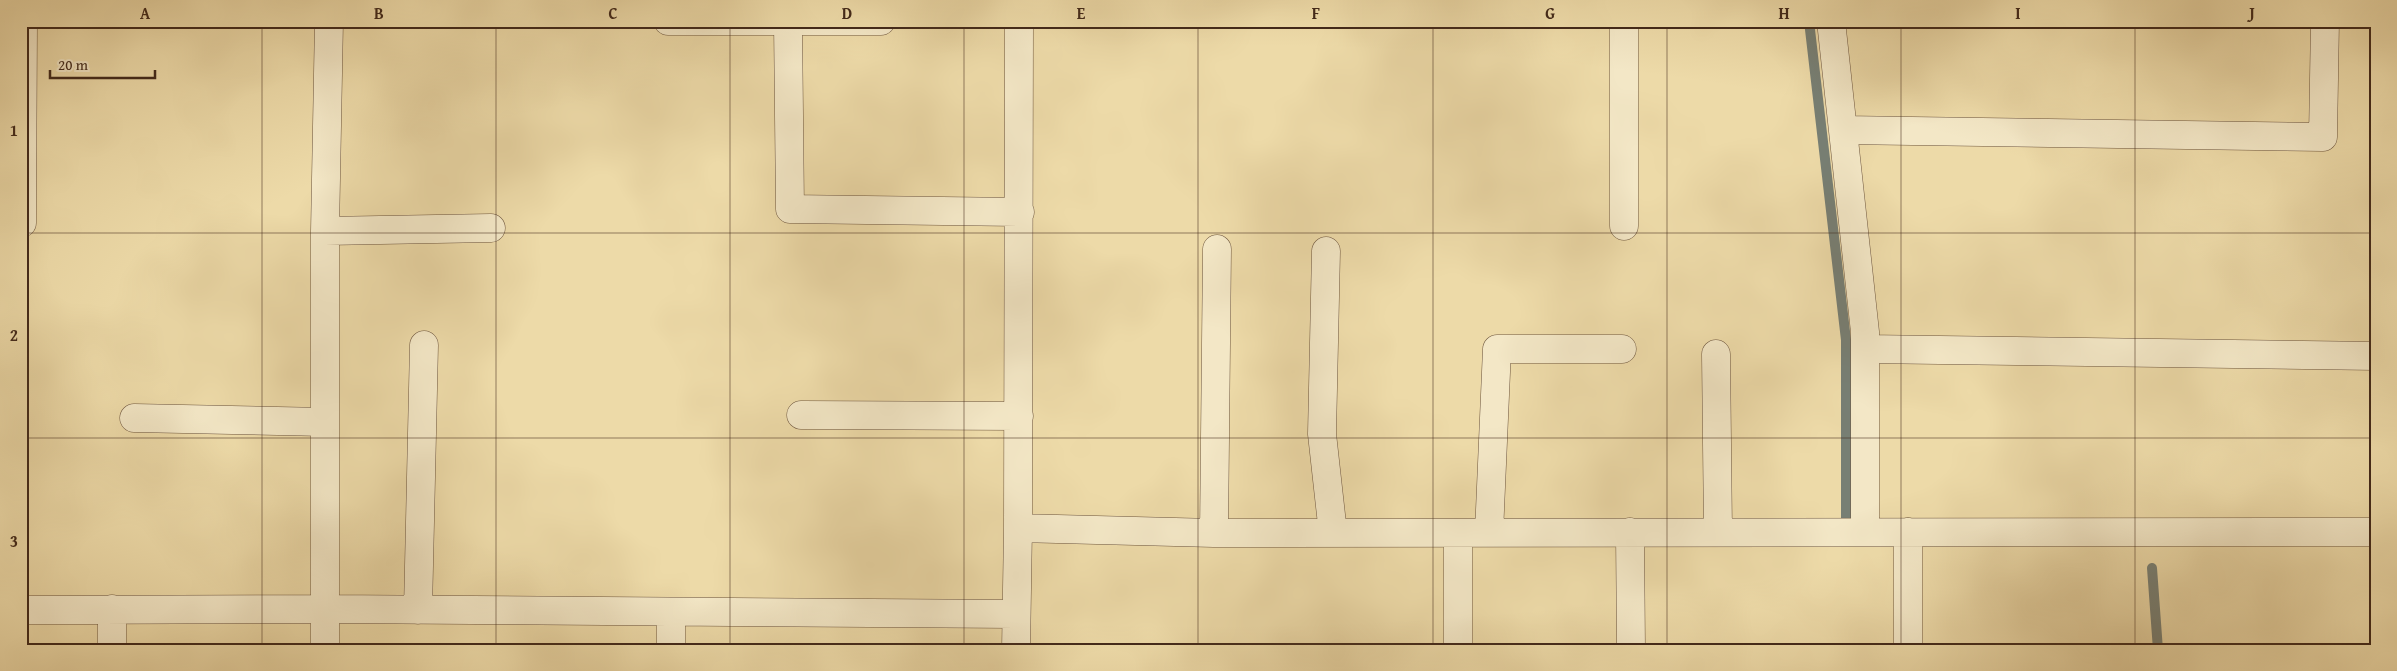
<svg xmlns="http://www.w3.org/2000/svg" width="2397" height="671" viewBox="0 0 2397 671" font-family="'Gentium Book Plus',serif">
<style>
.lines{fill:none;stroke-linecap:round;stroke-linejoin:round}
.stream{stroke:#777f74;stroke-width:10}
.minor-casing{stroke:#6d553e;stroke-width:29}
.tertiary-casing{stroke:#6d553e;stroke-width:29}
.minor{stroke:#f3e7c6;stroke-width:28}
.tertiary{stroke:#f3e7c6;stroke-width:28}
.grid{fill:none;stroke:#42291a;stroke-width:1;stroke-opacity:0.55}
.neatline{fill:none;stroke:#42291a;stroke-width:2}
.grid-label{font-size:16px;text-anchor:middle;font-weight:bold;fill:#42291a}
</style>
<rect width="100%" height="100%" fill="#eddaa8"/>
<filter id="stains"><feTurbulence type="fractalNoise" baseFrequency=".004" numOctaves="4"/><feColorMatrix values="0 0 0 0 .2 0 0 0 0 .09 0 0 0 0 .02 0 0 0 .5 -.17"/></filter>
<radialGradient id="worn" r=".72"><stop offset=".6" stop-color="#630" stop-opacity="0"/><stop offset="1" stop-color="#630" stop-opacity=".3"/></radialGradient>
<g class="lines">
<!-- stream -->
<path class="stream" d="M1809,21L1846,340V520
M2152,568L2158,650"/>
<defs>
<path id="minor" d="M1624,21V226
M1831,21L1865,332V532
M788,22L790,209L1020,212
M1843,130L2323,137L2325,21
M22,223L23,21
M325,231L491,228
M1326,251L1322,434L1333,533
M1865,349L2376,356
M1716,354L1718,532
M801,415L1019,416
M134,418L325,422
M1018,528L1214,533L2376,532
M1630,532L1631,650
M1214,533L1217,249
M1458,533V650
M1489,533L1497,349H1622
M21,610L326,609L1015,614
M418,610L424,345
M671,613V650
M112,650V609
M325,650V231L329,21
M1016,650L1018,528L1019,21
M1908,650V532"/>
<path id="tertiary" d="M668,21H881"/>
</defs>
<!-- minor casing -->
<use href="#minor" class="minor-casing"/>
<!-- tertiary casing -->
<use href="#tertiary" class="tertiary-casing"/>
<!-- minor -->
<use href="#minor" class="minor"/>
<!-- tertiary -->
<use href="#tertiary" class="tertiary"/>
</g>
<!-- grid -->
<path class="grid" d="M262,21V650M496,21V650M730,21V650M964,21V650M1198,21V650M1433,21V650M1667,21V650M1901,21V650M2135,21V650M21,233H2376M21,438H2376"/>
<!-- margin -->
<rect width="2397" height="671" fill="none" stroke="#eddaa8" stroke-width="55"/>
<!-- scale -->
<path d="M50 70v8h105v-8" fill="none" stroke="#42291a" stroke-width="2.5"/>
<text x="58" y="70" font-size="15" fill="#42291a" stroke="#f3e7c6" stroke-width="4" paint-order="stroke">20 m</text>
<rect x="28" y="28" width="2342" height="616" class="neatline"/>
<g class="grid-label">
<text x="145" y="19">A</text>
<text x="379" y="19">B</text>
<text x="613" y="19">C</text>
<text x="847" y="19">D</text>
<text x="1081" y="19">E</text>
<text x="1316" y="19">F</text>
<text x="1550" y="19">G</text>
<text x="1784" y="19">H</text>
<text x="2018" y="19">I</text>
<text x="2252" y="19">J</text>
<text x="14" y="136">1</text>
<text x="14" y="341">2</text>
<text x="14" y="547">3</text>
</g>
<rect width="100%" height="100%" filter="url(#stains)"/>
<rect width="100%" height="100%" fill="url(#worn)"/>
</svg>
